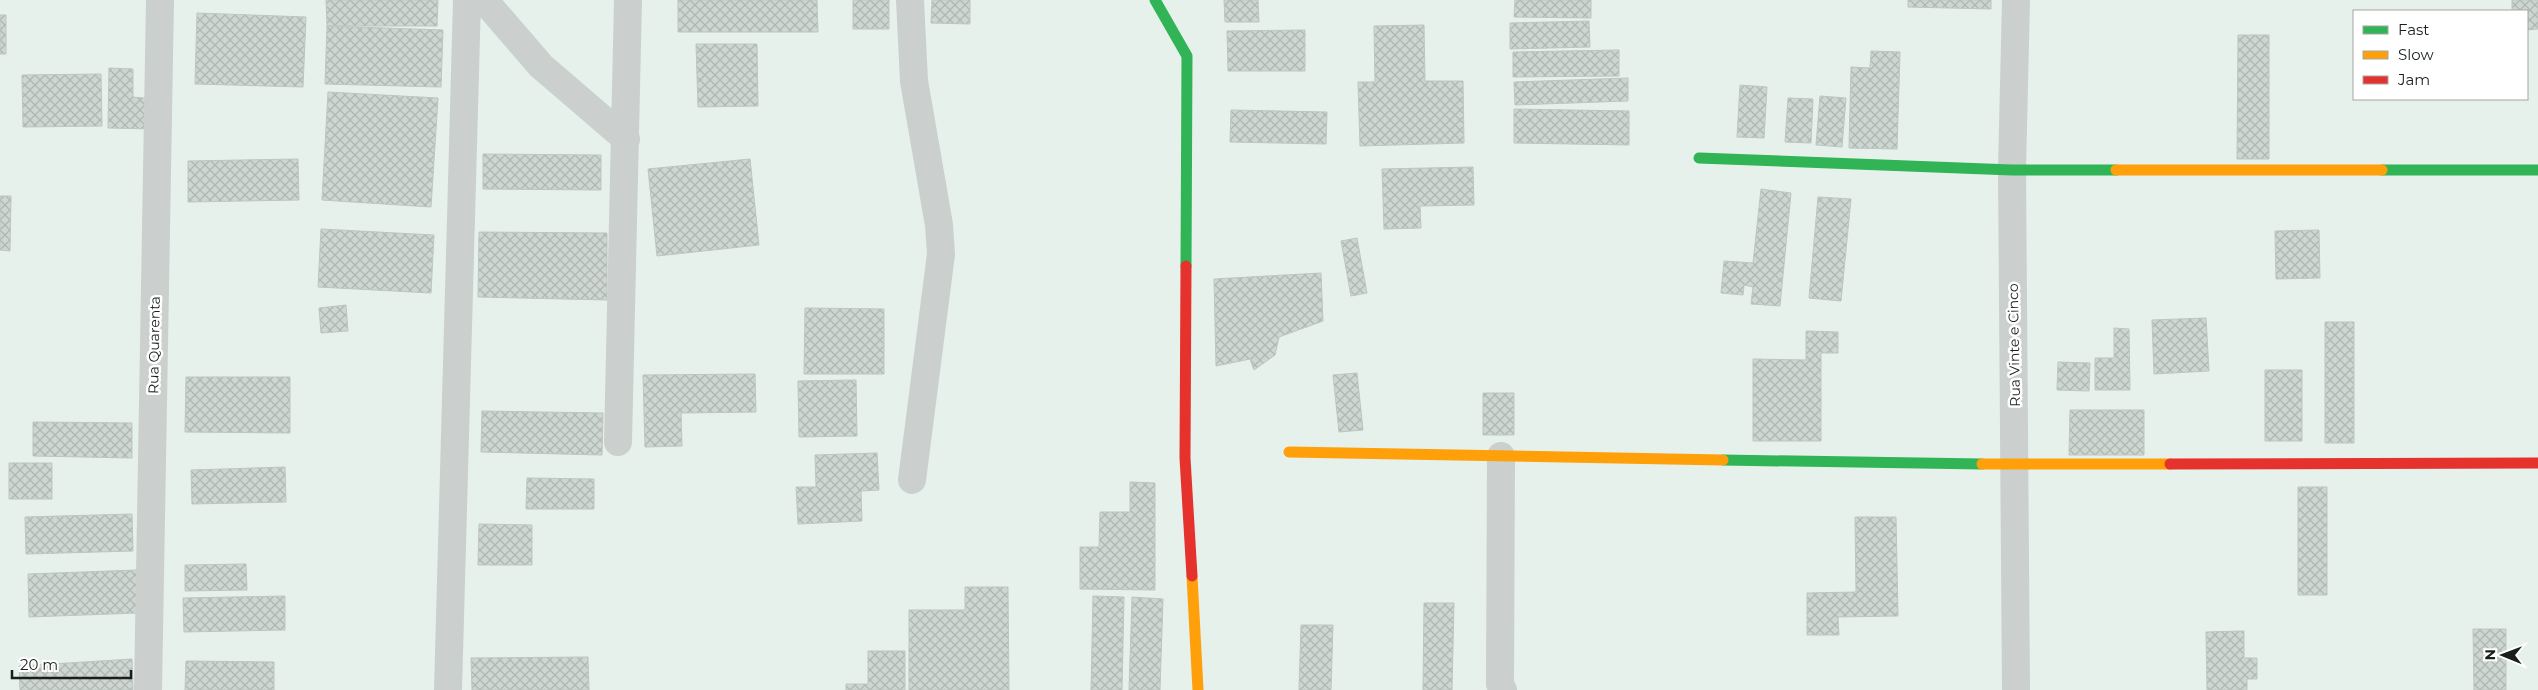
<svg xmlns="http://www.w3.org/2000/svg" width="2538" height="690" viewBox="0 0 2538 690" font-family="Montserrat,sans-serif">
<style>
.building{fill:url(#building-cross-hatch);stroke:#bdc6c1}
.lines{fill:none;stroke-linecap:round;stroke-linejoin:round}
.street{stroke:#cbcfce;stroke-width:28}
.fast{stroke:#30b455;stroke-width:11}
.slow{stroke:#ff9f0a;stroke-width:11}
.jam{stroke:#e5322d;stroke-width:11}
.labels{text-anchor:middle;dominant-baseline:central;stroke-width:5;stroke-linejoin:round;paint-order:stroke}
.street-label{font-size:14px;fill:#19201c;stroke:#fff}
</style>
<defs>
<pattern id="building-cross-hatch" width="8" height="8" patternUnits="userSpaceOnUse" patternTransform="scale(1.25)"><rect width="8" height="8" fill="#cdd6d1"/><path d="M0 0l8 8M0 8l8-8" fill="none" stroke="#afb7b3"/></pattern>
</defs>
<rect width="100%" height="100%" fill="#e6f1eb"/>
<!-- building -->
<path class="building" d="M326,0H438L437,26H327Z
M678,0H817L818,32H678Z
M853,0H889V29H853Z
M932,0H970V24L931,23Z
M1224,0H1258L1259,22H1225Z
M1515,0H1591V18L1514,17Z
M1908,0H1991V9L1908,7Z
M2512,0H2538V29L2527,30V11H2512Z
M197,13L306,17L303,87L195,84Z
M0,15H6V54H0Z
M1589,21L1590,47L1510,49V23Z
M1424,25L1425,81H1463L1464,143L1360,146L1358,82H1375L1374,26Z
M327,26L443,30L441,87L325,84Z
M1305,30V71H1228L1227,31Z
M2238,35H2269V159H2237Z
M696,44H757L758,106L698,107Z
M1619,50V76L1513,77V52Z
M1871,51L1900,52L1897,149L1849,148L1851,67L1870,68Z
M109,68L133,69V97L154,99L153,129L108,128Z
M101,74L102,126L23,127L22,75Z
M1628,78V101L1515,105L1514,82Z
M1740,85L1767,87L1764,138L1737,137Z
M328,92L438,98L431,207L322,200Z
M1820,96L1846,98L1842,147L1816,145Z
M1788,98L1813,99L1811,143L1785,142Z
M1514,109L1629,111V145L1514,143Z
M1231,110L1327,112L1326,144L1230,142Z
M483,154L601,155V190L483,189Z
M298,159L299,200L188,202V161Z
M750,159L759,245L657,256L648,169Z
M1473,167L1474,205L1420,206L1421,228L1384,229L1382,169Z
M1761,189L1791,193L1780,306L1751,304L1753,287L1744,285L1743,295L1721,293L1724,261L1753,263Z
M0,196H11L10,251L0,250Z
M1818,197L1851,199L1841,301L1809,298Z
M321,229L434,235L431,293L318,287Z
M2319,230L2320,278L2276,279L2275,231Z
M479,232L607,233V300L478,297Z
M1357,238L1367,293L1351,296L1341,241Z
M1321,273L1323,321L1279,337L1275,355L1254,370L1250,359L1216,366L1214,279Z
M346,305L348,331L321,333L319,308Z
M805,308L884,309V374H804Z
M2206,318L2209,371L2154,374L2152,320Z
M2325,322H2354V443H2325Z
M2114,328L2129,329L2130,390H2095V358H2114Z
M1806,331L1838,332V353H1821V441H1753V359L1806,360Z
M2058,362L2090,363L2089,391L2057,390Z
M2265,370H2302V441H2265Z
M1357,373L1363,430L1339,432L1333,375Z
M755,374L756,412L681,413L682,446L645,447L643,375Z
M186,377H290V433L185,432Z
M856,380L857,436L799,437L798,381Z
M1483,393H1514V435H1483Z
M2070,410H2144V455H2069Z
M482,411L603,413L602,455L481,452Z
M33,422L132,423V458L33,456Z
M877,453L879,490L861,491L862,521L798,524L796,487H816L815,455Z
M9,463H52V499H9Z
M285,467L286,502L192,504L191,470Z
M527,478L594,479V509H526Z
M1130,482L1155,483V590L1080,589V547H1099L1100,512H1130Z
M2298,487H2327V595H2298Z
M132,514L133,551L26,554L25,517Z
M1855,517H1896L1898,616L1838,617L1839,635H1807V593L1856,592Z
M479,524L532,525V565H478Z
M246,564L247,590L185,591V565Z
M137,570L138,613L29,617L28,574Z
M965,587H1008L1009,690H909V610H965Z
M285,596V630L184,632L183,598Z
M1093,596L1124,597L1122,690H1091Z
M1132,597L1163,599L1160,690H1129Z
M1424,603H1454L1452,690H1423Z
M1301,625H1333L1331,690H1299Z
M2473,629H2506V690H2474Z
M2244,631V658H2257V679H2247V690H2207L2206,632Z
M868,651H905V690H846V684H868Z
M588,657L589,690H472L471,658Z
M132,659L133,690H20L19,666Z
M186,661L274,662V690H185Z"/>
<g class="lines">
<!-- street -->
<path class="street" d="M484,0L541,66L626,139
M910,0L914,81L939,225L941,254L912,480
M2016,0L2012,170L2016,690
M618,442L628,0
M1501,456L1500,684L1503,690
M148,690L160,0
M448,690L467,0"/>
<!-- fast -->
<path class="fast" d="M1155,0L1187,56L1186,266
M1699,158L2012,170H2116
M2382,170H2538
M1723,460L1982,464"/>
<!-- slow -->
<path class="slow" d="M2116,170H2382
M1289,452L1723,460
M1982,464H2170
M1192,576L1198,690"/>
<!-- jam -->
<path class="jam" d="M1186,266L1185,458L1192,576
M2170,464L2538,463"/>
</g>
<g class="labels">
<!-- street labels -->
<g class="street-label">
<text transform="translate(154 345) rotate(-89)">Rua Quarenta</text>
<text transform="translate(2014 345) rotate(-91)">Rua Vinte e Cinco</text>
</g>
</g>
<!-- legend -->
<rect x="2353" y="10" width="175" height="90" fill="#ffffff" stroke="#a3a6a4"/>
<rect x="2363" y="26" width="25" height="8" fill="#30b455" stroke="#a3a6a4"/>
<text x="2398" y="35" font-size="15" fill="#19201c">Fast</text>
<rect x="2363" y="51" width="25" height="8" fill="#ff9f0a" stroke="#a3a6a4"/>
<text x="2398" y="60" font-size="15" fill="#19201c">Slow</text>
<rect x="2363" y="76" width="25" height="8" fill="#e5322d" stroke="#a3a6a4"/>
<text x="2398" y="85" font-size="15" fill="#19201c">Jam</text>
<!-- north arrow -->
<g transform="translate(2503 655) rotate(271)" stroke="#ffffff" stroke-width="4" paint-order="stroke">
<path d="M0-4L9 19L0 12L-9 19Z" fill="#19201c"/>
<text y="-8" font-size="14" font-weight="bold" text-anchor="middle" fill="#19201c">N</text>
</g>
<!-- scale -->
<path d="M12 670v8h119v-8" fill="none" stroke="#19201c" stroke-width="2.5"/>
<text x="20" y="670" font-size="15" fill="#19201c" stroke="#ffffff" stroke-width="4" paint-order="stroke">20 m</text>
</svg>
